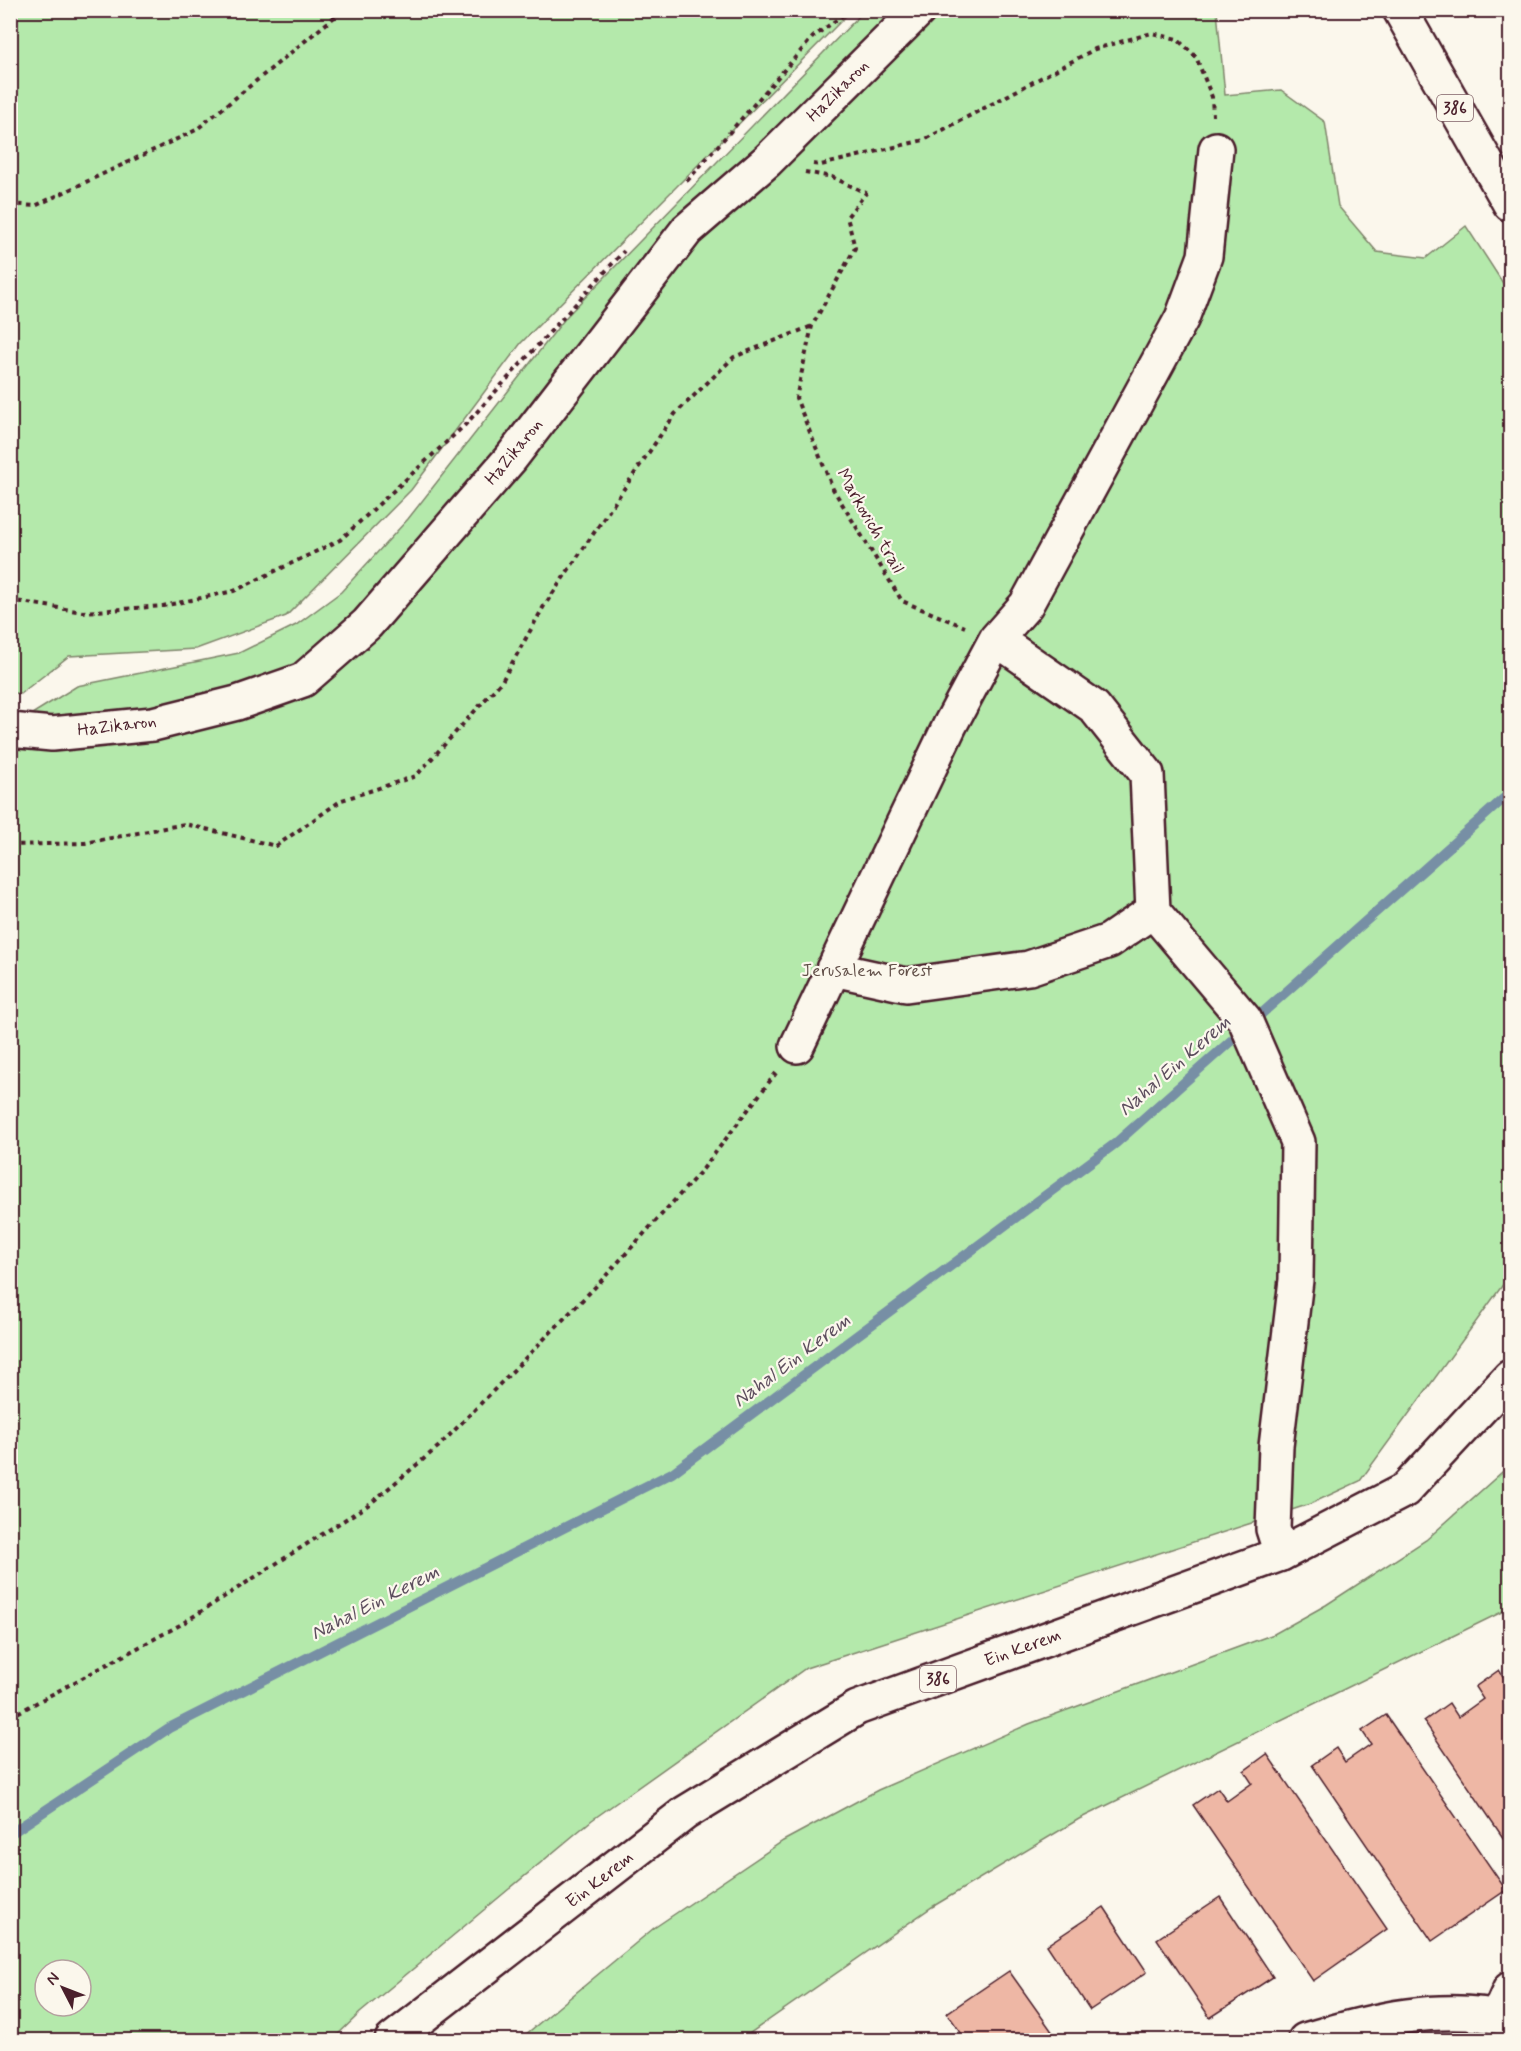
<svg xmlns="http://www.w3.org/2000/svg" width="1521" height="2051" viewBox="0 0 1521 2051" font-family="Mynerve,sans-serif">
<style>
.green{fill:#b4e9ab;stroke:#7f846b;stroke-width:1.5;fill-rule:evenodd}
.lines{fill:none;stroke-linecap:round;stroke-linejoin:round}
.stream{stroke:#778fa5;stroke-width:10}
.building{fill:#eeb7a5;stroke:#4a1f2b;stroke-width:1.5}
.minor-casing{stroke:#4a1f2b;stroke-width:38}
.primary-casing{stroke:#4a1f2b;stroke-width:38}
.path{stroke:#4a1f2b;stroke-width:4;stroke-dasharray:4.5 4.5;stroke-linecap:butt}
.minor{stroke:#fbf7ec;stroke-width:33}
.primary{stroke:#fbf7ec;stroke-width:33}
.labels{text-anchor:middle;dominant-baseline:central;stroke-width:4.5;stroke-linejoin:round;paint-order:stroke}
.shield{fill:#fbf7ec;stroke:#7f6065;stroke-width:1.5}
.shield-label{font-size:16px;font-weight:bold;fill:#4a1f2b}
.street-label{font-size:18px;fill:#4a1f2b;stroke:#fbf7ec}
.park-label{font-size:18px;fill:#64524b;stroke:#fbf7ec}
.water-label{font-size:20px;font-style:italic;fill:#5d4e5e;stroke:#fbf7ec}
</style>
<rect width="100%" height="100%" fill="#fbf7ec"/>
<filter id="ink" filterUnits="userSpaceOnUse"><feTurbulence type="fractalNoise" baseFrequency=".0167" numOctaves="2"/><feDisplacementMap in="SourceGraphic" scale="12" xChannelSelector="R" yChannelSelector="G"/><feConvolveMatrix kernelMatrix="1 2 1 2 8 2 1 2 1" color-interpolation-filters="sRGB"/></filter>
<g filter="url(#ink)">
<!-- green -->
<path class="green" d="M11,10H851V11L521,343L411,490L286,616L196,649L69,656L20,694L10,692Z
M864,11H1217L1225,95L1281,90L1325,122L1338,206L1377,252L1426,258L1466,226L1510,294V1275L1360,1481L1310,1504L806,1668L592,1820L360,2013L332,2040H11V727L77,686L239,653L296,625L341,592L408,519L567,316ZM45,1970H81V2006H45Z
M1510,1465V1608L1079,1819L932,1907L740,2040H519L654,1928L783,1841L878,1790L1029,1724L1274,1634L1326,1605L1426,1540Z"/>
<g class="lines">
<!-- stream -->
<path class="stream" d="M10,1834L169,1728L672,1473L1116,1143L1510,793"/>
</g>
<!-- building -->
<path class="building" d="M1499,1670L1510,1687V1848L1424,1721L1449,1703L1458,1717L1483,1699L1475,1687Z
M1386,1715L1506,1890L1432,1941L1312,1765L1336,1748L1345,1762L1371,1744L1362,1731Z
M1267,1754L1387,1929L1313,1981L1193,1805L1218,1788L1227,1801L1252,1783L1244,1771Z
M1220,1897L1273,1977L1210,2018L1157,1939Z
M1104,1907L1147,1972L1090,2010L1047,1945Z
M1009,1971L1058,2040H966L947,2013Z"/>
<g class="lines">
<defs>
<path id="minor" d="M996,639L1094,707L1147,774L1153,911L1245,1020L1298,1142L1296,1280L1276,1446L1273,1529L1281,1554
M10,730L52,734L153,724L237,703L303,680L367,624L511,458L687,230L767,161L919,10
M833,969L906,985L1029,968L1109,941L1153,911
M797,1046L950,725L996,639L1026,605L1182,318L1205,256L1216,149
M1498,2016L1510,1989
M1305,2040C1372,2020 1440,2003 1510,2019"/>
<path id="primary" d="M1400,10L1510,204
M392,2040L685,1813L857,1708L1281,1554L1405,1490L1510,1377"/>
</defs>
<!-- minor casing -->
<use href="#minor" class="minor-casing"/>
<!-- primary casing -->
<use href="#primary" class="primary-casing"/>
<!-- path -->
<path class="path" d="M813,164L821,165L924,140L1095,49L1152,33L1177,39L1196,57L1212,97L1213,116
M805,172L832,177L866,193L847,217L855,248L812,326L796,398L833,489L902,601L965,627
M687,181L813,37L850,10
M10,204L35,206L196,130L343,10
M10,600L83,612L163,606L234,591L340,540L465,425L624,251
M10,845L85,843L185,824L276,846L342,800L416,776L502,681L544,606L675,414L734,357L812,326
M10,1717L180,1625L371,1503L438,1447L601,1281L703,1169L776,1073"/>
<!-- minor -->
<use href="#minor" class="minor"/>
<!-- primary -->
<use href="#primary" class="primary"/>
</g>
</g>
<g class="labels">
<!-- shield labels -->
<g class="shield">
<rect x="1437" y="95" width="36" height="26" rx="4.5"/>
<rect x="920" y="1666" width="36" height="26" rx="4.5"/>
</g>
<g class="shield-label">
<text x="1455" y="108">386</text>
<text x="938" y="1679">386</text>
</g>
<!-- street labels -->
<g class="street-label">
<text transform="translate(838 91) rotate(-45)">HaZikaron</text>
<text transform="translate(514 452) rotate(-51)">HaZikaron</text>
<text transform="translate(870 521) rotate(60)">Markovich trail</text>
<text transform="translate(117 726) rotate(-7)">HaZikaron</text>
<text transform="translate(1023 1648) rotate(-20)">Ein Kerem</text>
<text transform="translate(600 1880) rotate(-38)">Ein Kerem</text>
</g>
<!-- park labels -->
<g class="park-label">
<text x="867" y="971">Jerusalem Forest</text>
</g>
<!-- water labels -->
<g class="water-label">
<text transform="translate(1175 1066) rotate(-41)">Nahal Ein Kerem</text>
<text transform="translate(792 1361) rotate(-37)">Nahal Ein Kerem</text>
<text transform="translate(375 1603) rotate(-27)">Nahal Ein Kerem</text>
</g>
</g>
<!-- margin -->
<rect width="1521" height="2051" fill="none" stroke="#fbf7ec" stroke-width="36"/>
<rect x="18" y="18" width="1485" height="2015" fill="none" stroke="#4a1f2b" stroke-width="2" filter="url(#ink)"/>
<!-- north arrow -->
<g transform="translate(63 1988) rotate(312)"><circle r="28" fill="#fbf7ec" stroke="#b4a19f" stroke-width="1.5"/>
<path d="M0-4.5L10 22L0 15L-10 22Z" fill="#4a1f2b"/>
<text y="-9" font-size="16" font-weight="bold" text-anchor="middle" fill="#4a1f2b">N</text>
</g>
</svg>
